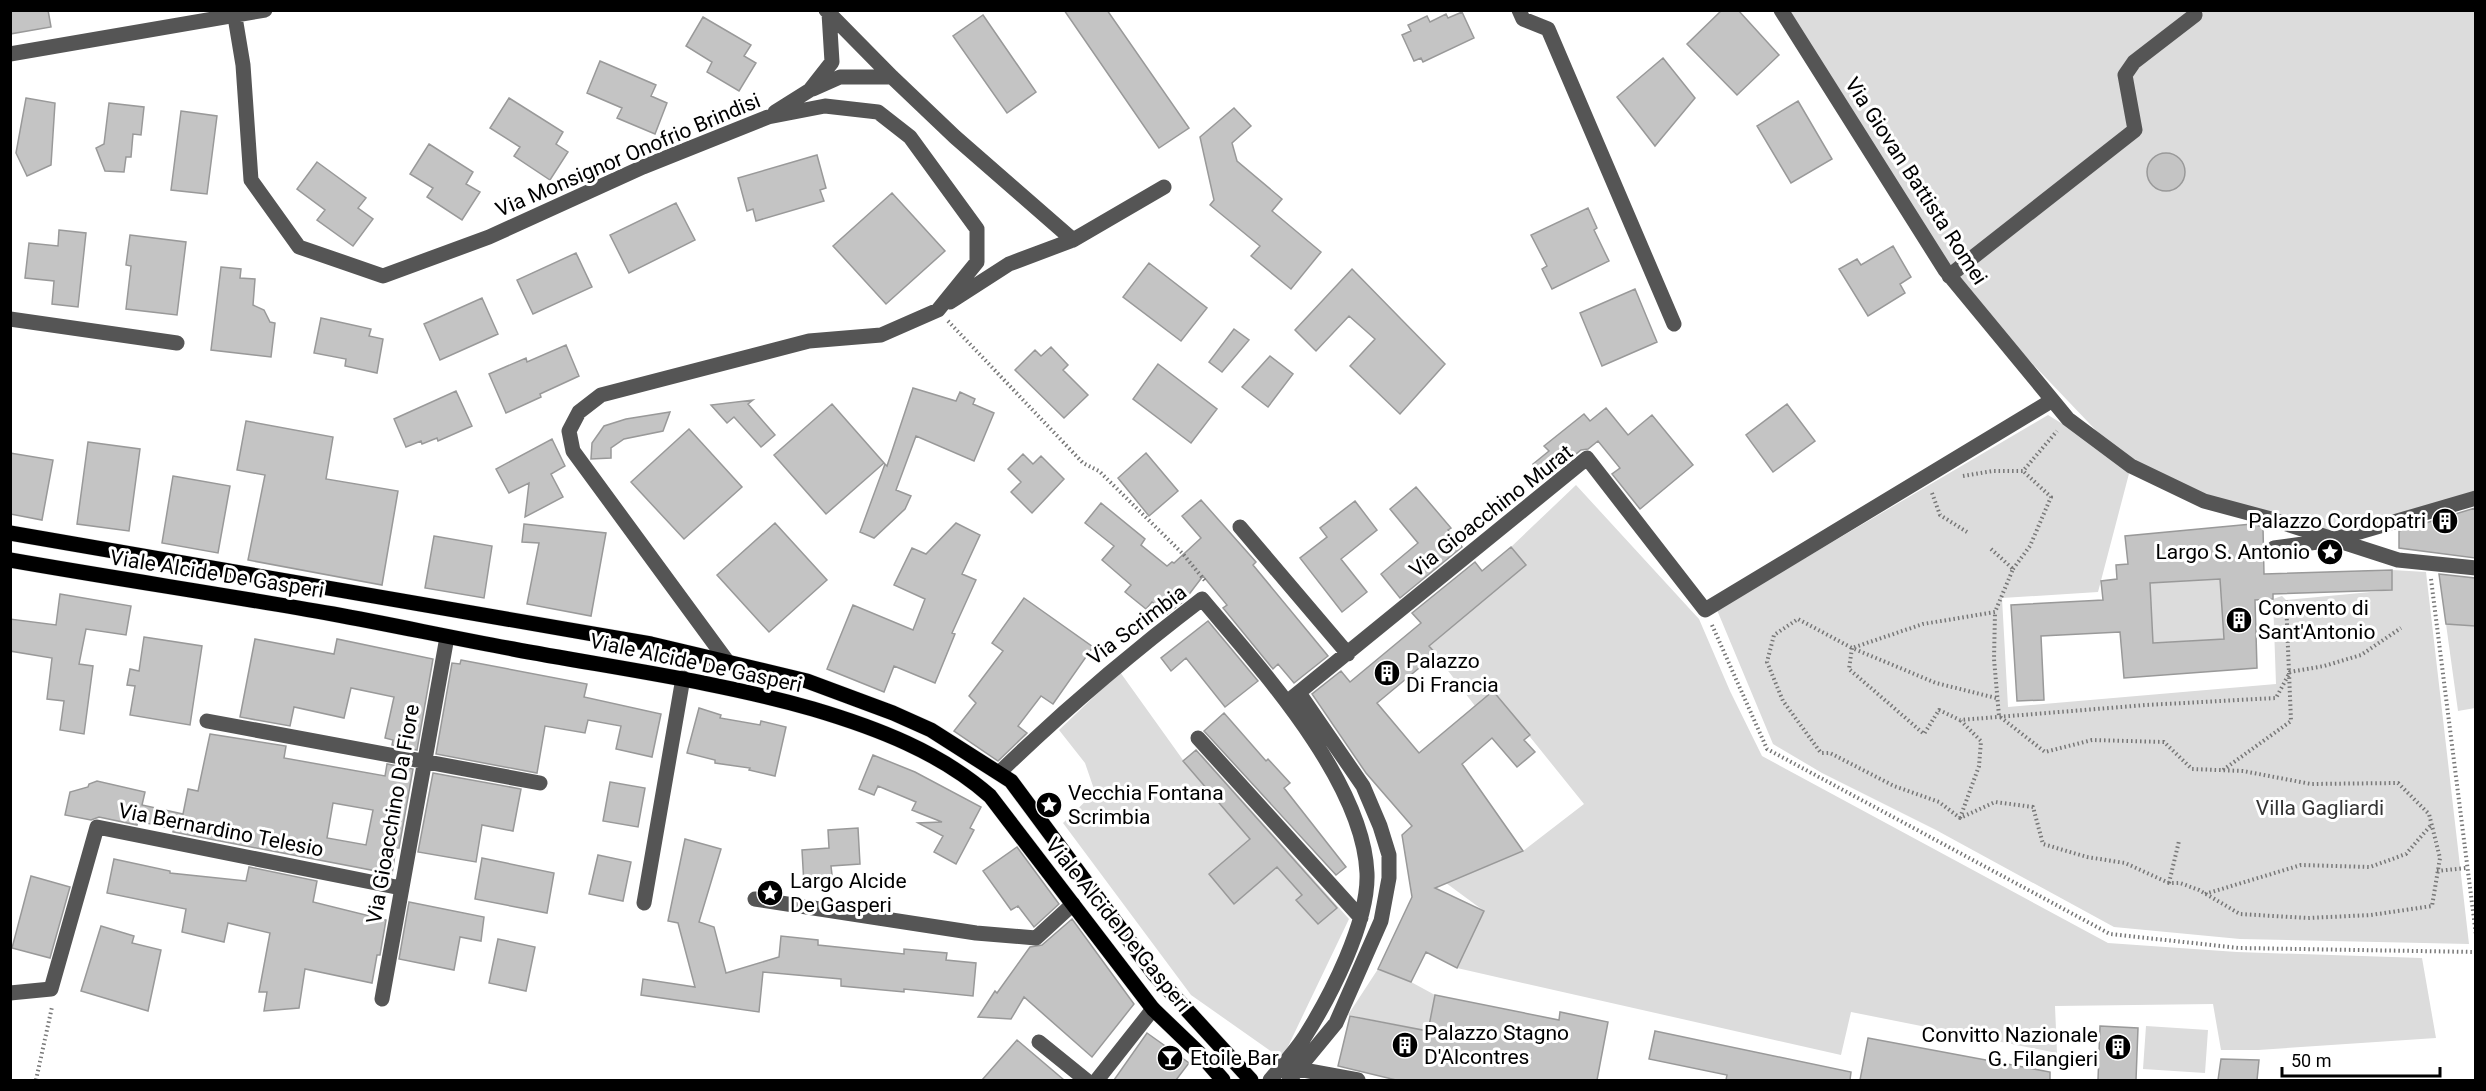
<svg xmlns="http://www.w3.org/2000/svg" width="2486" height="1091" viewBox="0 0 2486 1091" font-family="Roboto,sans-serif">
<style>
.green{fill:#dcdcdc}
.building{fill:#c4c4c4;stroke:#999;stroke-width:1.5;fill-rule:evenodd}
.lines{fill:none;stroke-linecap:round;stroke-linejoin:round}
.major-casing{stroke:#dbdbdb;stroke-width:16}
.path{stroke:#777;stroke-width:4;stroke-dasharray:1.5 3;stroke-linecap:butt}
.minor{stroke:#555;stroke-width:15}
.major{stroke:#000;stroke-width:15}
.labels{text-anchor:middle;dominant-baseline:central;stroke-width:6;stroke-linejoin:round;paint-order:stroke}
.street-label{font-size:21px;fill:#000;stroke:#fff}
.poi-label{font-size:21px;fill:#000;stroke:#fff;text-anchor:start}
.park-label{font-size:21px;fill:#333;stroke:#fff}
</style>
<rect width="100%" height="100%" fill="#fff"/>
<!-- green -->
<path class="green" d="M1781,11H2475V498L2332,540L2271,519L2131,466L2098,592L2002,598L2008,707L2276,684L2273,599L2282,596L2286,600L2392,590V570L2426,572L2469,944L2240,939L2114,927L1936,830L1822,773L1773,744L1717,610L2048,415L2128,464L1949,276Z
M1576,485L1699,619L1730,691L1762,756L2108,943L2237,952L2422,958L2436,1038L2258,1050H2221L2213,1004L2055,1006L2057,1053L1851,1012L1841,1055L1457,968L1484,911L1446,883L1523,851L1584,804L1493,691L1475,706L1429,646L1526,565L1511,547Z
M2220,579L2224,639L2153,643L2150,583Z
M2446,624L2475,626V708L2458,711Z
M1120,672L1183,760L1194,752L1202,755L1349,919L1282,1059L1191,995L1063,823L1095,792L1085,763L1059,730Z
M1378,969L1411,982L1435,995L1428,1031L1348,1015Z
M2146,1026L2208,1030L2205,1073L2143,1069Z"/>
<!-- building -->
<path class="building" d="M10,10H48L51,27L10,34Z
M1064,10H1107L1189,128L1159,148Z
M1722,10H1738L1779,55L1737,95L1687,44Z
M1462,12L1474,38L1423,62L1421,58L1414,61L1402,35L1411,31L1408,25L1427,16L1430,22L1446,14L1448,18Z
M983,15L1036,92L1007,113L953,36Z
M703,17L751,45L744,56L756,63L739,91L707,72L712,62L686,46Z
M1663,58L1695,98L1655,146L1617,97Z
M600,61L656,85L651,96L667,103L655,134L617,118L622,108L587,93Z
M26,98L55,103L51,165L27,176L16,153Z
M509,98L563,132L556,144L568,152L550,180L514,156L520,147L490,128Z
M1798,101L1832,159L1791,183L1757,126Z
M109,103L144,107L141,135L133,134L131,157H126L124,172L105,171L96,148L104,144Z
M1234,108L1251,126L1232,143L1237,161L1282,199L1272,211L1321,252L1291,289L1251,256L1260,246L1210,205L1214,200L1200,137Z
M181,111L217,116L207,194L171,190Z
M429,144L473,172L466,184L480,192L462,220L427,197L433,188L410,174Z
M2147 172a19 19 0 1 1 38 0a19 19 0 1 1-38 0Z
M817,155L826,188L820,190L824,201L756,221L753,209L747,211L738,178Z
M317,162L366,198L358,208L373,219L353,246L317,220L325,210L297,189Z
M892,193L945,251L886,304L833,246Z
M676,203L695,240L629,273L610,235Z
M1588,208L1597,228L1594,230L1609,261L1552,289L1542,269L1547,266L1531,235Z
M59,230L86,233L78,307L52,304L54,281L25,278L29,243L58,246Z
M130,235L186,242L177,315L126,309L131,266L126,265Z
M1893,246L1911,277L1900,284L1905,293L1868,316L1839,269L1857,259L1861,265Z
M576,253L592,287L533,314L517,280Z
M1149,263L1207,308L1181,341L1123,297Z
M221,267L241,269L240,278L255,279L253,305L264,310L270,322L275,323L271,357L211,350Z
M1352,269L1445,364L1400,414L1350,366L1375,339L1349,316L1316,351L1295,330Z
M1635,289L1657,342L1602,366L1580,313Z
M482,298L498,334L440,360L424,324Z
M321,318L371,329L369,336L383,339L377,373L345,366L346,359L314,353Z
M1234,329L1249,340L1222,372L1209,362Z
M566,345L579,376L540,394L541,397L506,413L489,374L526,358L527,362Z
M1051,347L1068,365L1063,370L1088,395L1064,418L1015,370L1035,350L1041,356Z
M1270,356L1293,374L1268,407L1242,387Z
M1158,364L1217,409L1191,443L1133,399Z
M913,388L956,401L960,392L975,399L973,404L994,413L974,461L916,436L896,490L911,496L905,509L874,538L860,532L885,464L887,466Z
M456,391L472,426L438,441L437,438L422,444L421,441L406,447L394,419Z
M753,400L748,404L775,435L761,447L734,417L727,423L711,405Z
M832,404L884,463L826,514L774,455Z
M1787,404L1815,441L1773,472L1746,435Z
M1606,408L1628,435L1652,415L1693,465L1640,509L1612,474L1620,468L1598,441L1588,449L1581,450L1545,479L1533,464L1549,451L1544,446L1584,414L1590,421Z
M670,412L663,431L624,439L611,448V458L591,459L592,443L604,426L626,419Z
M246,421L333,437L326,479L398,491L382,585L248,560L265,475L237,470Z
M689,429L742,487L684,539L631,482Z
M552,439L565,466L551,474L563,497L525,517L529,483L509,493L496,469Z
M88,442L140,449L129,531L77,524Z
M10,453L53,460L42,520L10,514Z
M1146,453L1178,491L1149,516L1118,478Z
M1023,454L1033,464L1041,456L1064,479L1032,513L1011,492L1021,482L1008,469Z
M173,476L230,486L218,553L162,543Z
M1416,487L1451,528L1448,530L1462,547L1400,598L1381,574L1418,543L1390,509Z
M1201,500L1256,562L1253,565L1328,656L1294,683L1278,664L1273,669L1223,608L1227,605L1203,576L1184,601L1167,614L1152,602L1146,609L1125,592L1131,585L1102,560L1114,546L1085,523L1101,503L1145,539L1141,545L1167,566L1172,562L1174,563L1201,538L1182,516Z
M1355,501L1377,530L1341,559L1367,592L1342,612L1300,558L1327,537L1320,528Z
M2475,508V558L2399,548V531Z
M775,523L827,580L769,632L717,575Z
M956,523L980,535L962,574L976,580L952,633L955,634L935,683L894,666L884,692L827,669L853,605L913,630L925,599L894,585L912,548L926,554Z
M524,524L606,533L591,616L527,604L539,543L522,542Z
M2252,524L2263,527L2264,574L2392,570V590L2273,594V599L2255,600L2257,668L2124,678L2120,632L2041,636L2044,700L2017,701L2011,605L2103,600L2101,581L2117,579L2116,565L2128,564L2125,536ZM2220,579L2224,639L2153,643L2150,583Z
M434,536L492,546L484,598L425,588Z
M1511,547L1526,565L1429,646L1436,654L1377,703L1419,753L1493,691L1530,735L1524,740L1535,752L1517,767L1492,738L1462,764L1523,851L1435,888L1484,911L1457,968L1426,952L1411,982L1378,969L1412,897L1402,835L1412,826L1366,773L1312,694L1341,671L1350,682L1421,623L1412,613L1475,562L1482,571Z
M2439,574L2475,578V626L2446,624Z
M60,594L131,606L126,635L86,629L79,664L93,666L84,734L60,730L64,701L47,699L52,658L10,651V619L56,625Z
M1024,598L1093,647L1053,704L1041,696L1018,726L1027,733L998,761L954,731L976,703L969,696L1003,651L992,643Z
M1208,621L1258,681L1225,707L1186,658L1171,671L1161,658Z
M144,637L202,646L190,725L130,715L135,686L127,685L130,669L139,671Z
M255,639L334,654L337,639L433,659L417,750L392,745L393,740L385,738L394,697L351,688L344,718L294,707L290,726L240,717Z
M461,660L587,684L584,697L661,714L652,757L616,749L621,726L588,720L585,733L545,726L537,773L436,754L452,663L460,664Z
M699,708L721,715L720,718L760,725L761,721L786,727L775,776L749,770L750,768L715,763V760L687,753Z
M1224,713L1266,761L1268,759L1290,783L1284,788L1346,867L1336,875L1204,731Z
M210,734L286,746L284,758L385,776L387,764L413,769L399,848H396L392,874L173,832V829L138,821L137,825L99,817L91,820L65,815L70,792L88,787L89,784L97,781L145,792L142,805L183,814L188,789L198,791ZM333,803L373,810L366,845L327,838Z
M1196,750L1337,908L1318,924L1296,900L1302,895L1277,867L1234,904L1209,874L1250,839L1183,761Z
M873,755L915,772L981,807L970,828L974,830L956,864L934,852L943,836L918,823L942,822L912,810L916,802L878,786L874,795L859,789Z
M433,773L521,789L513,831L482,825L476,862L418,852Z
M610,782L645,788L638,827L603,821Z
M858,828L860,864L831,866L833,883L804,885L802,850L829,848L828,830Z
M685,839L721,849L699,922L714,927L726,973L779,957L781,936L818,940V945L904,954V949L947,953L946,960L976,963L973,996L904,989V992L841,986V979L763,972L759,1012L641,995L643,979L695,987L678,923L668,921Z
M1017,847L1059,904L1034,927L1018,906L1011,910L983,871Z
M598,855L631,862L623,901L589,894Z
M482,858L554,873L547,913L475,899Z
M114,859L170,871V873L246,881L249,867L317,881L313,902L386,920L380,955H377L372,983L305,969L299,1008L264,1011L267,992H259L270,933L228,923L224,942L182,932L186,909L107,893Z
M31,876L70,887L50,958L12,948Z
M409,902L484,917L481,941L460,937L454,970L399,959Z
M1072,919L1134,1004L1092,1057L1024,997L1011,1019L978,1017L995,991L997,993L1030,947L1042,945Z
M101,926L134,936L132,943L161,950L148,1011L81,991Z
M498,939L535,947L526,991L489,983Z
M1435,995L1559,1020L1560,1012L1608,1022L1597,1080H1396L1338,1066L1350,1016L1428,1031Z
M2100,1026L2138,1028L2136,1080H2098Z
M1655,1031L1851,1072L1850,1080H1726L1727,1075L1649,1059Z
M1147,1033L1189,1063L1176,1080H1114Z
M1868,1038L2050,1072V1080H1860Z
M1017,1040L1064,1080H982Z
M2221,1059L2259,1060L2257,1080H2218Z"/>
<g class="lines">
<defs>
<path id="major" d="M10,533L651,644L807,681L893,713L931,730L1011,781L1154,974L1251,1080
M10,560C118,579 226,595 333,614C393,625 453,638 513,649C614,668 715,681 813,709C877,728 940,752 990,796L1153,1009L1202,1056L1223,1080"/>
</defs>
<!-- major casing -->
<use href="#major" class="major-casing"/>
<!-- path -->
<path class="path" d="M948,321L1083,463L1099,471L1183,554L1206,582
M1963,476L1992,471H2023L2057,431
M1932,493L1940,515L1967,532
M1991,549L2013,569L1995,612L1923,624L1852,648L1798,619L1774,635L1767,662L1783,701L1821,753H1830L1894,786L1939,802L1960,818L1995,802L2033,807L2043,844L2087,857L2125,863L2169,883H2180L2199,890L2240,914L2308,918L2371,915L2432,906L2440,858L2429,814L2398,783L2311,784L2243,771L2192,769L2164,742L2092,740L2045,752L1999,716L1994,659L1995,612
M2013,569L2030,546L2051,497L2023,471
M2431,579L2476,935
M1712,625L1767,749L2110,934L2239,948L2476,952
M1996,698L1936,683L1852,648L1849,669L1924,734L1939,710L1960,720L2146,705L2276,698L2290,672L2324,666L2361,655L2401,628
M2223,770L2291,721L2286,600
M1960,818L1979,766L1981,741L1961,721
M2437,871L2466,868
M2169,883L2179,841
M2205,894L2301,865L2370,867L2406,854L2431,825
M36,1080L52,1007"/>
<!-- minor -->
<path class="minor" d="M826,10L892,77L955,137L1073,240L1164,187
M1519,10L1523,19L1548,29L1674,324
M1781,10L1945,270L2068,419L2131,466L2204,501L2271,519L2398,560L2476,568
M235,17L243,65L251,180L299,247L383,276L489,237L643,167L768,117L825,106L878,112L910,137L977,229V262L938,310L881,335L809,341L601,395L579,412L569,431L573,451L727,661
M10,54L265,10
M813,89L840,77H892
M775,112L810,90L832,62L829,13
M1949,276L2135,130L2125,75L2134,62L2195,15
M950,302L1009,264L1073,240
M10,319L177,343
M1240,527L1348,654
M2274,548L2332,540L2476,498
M1287,702L1587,458L1705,610L2051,401
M207,721L540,783
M1198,738L1361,918
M1000,772C1064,710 1131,653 1202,599C1260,668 1363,780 1367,873C1369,922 1330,997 1304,1038C1294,1053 1281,1067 1270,1080
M755,899L976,933L1036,938L1073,904
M644,903L683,678
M10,993L51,989L97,827L401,888
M382,999L447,637
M1039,1042L1086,1080
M1298,1069L1358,1080
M1097,1080L1153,1009
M1289,1080L1336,1023L1381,921L1389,878V855L1380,826L1363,786L1299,693"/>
<!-- major -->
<use href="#major" class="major"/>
</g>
<!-- icons -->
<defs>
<symbol id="building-disc" viewBox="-11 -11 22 22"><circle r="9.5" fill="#000" stroke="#fff"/><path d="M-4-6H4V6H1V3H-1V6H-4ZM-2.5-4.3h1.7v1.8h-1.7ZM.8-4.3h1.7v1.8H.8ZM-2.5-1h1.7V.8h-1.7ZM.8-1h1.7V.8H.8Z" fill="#fff"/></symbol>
<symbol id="sight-disc" viewBox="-11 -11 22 22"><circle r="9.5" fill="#000" stroke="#fff"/><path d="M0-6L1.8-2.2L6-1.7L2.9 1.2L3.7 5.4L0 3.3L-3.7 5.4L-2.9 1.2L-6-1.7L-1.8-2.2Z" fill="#fff"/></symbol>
<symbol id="bar-disc" viewBox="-11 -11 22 22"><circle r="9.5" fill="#000" stroke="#fff"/><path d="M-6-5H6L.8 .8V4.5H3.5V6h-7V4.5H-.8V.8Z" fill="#fff"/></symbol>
</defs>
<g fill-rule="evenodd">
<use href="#building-disc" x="2430" y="506" width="30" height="30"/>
<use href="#sight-disc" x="2315" y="537" width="30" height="30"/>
<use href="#building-disc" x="2224" y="605" width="30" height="30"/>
<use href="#building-disc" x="1372" y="658" width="30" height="30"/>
<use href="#sight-disc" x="1034" y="790" width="30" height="30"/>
<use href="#sight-disc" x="755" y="878" width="30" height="30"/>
<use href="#building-disc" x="1390" y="1030" width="30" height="30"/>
<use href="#building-disc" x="2103" y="1032" width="30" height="30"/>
<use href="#bar-disc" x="1155" y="1043" width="30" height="30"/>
</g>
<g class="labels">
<!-- street labels -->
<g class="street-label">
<text transform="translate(628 155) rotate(-23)">Via Monsignor Onofrio Brindisi</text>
<text transform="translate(1916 181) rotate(57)">Via Giovan Battista Romei</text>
<text transform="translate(1491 511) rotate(-38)">Via Gioacchino Murat</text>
<text transform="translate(217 574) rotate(9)">Viale Alcide De Gasperi</text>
<text transform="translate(1137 625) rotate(-37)">Via Scrimbia</text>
<text transform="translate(696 663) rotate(12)">Viale Alcide De Gasperi</text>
<text transform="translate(393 814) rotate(-80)">Via Gioacchino Da Fiore</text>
<text transform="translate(221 830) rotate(11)">Via Bernardino Telesio</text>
<text transform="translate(1118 925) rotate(51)">Viale Alcide De Gasperi</text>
</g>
<!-- poi labels -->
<g class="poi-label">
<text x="2426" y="521" text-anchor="end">Palazzo Cordopatri</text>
<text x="2310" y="552" text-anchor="end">Largo S. Antonio</text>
<text x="2258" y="608">Convento di<tspan x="2258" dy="24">Sant'Antonio</tspan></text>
<text x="1406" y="661">Palazzo<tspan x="1406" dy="24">Di Francia</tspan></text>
<text x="1068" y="793">Vecchia Fontana<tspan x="1068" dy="24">Scrimbia</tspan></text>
<text x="790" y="881">Largo Alcide<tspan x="790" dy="24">De Gasperi</tspan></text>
<text x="1424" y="1033">Palazzo Stagno<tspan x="1424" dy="24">D'Alcontres</tspan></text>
<text x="2098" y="1035" text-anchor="end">Convitto Nazionale<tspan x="2098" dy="24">G. Filangieri</tspan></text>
<text x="1190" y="1058">Etoile Bar</text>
</g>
<!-- park labels -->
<g class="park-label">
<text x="2320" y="808">Villa Gagliardi</text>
</g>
</g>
<!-- border -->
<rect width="2486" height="1091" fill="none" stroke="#000000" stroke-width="24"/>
<!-- scale -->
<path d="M2282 1067v9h158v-9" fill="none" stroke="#000000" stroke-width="3"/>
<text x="2291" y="1067" font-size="18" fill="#000000" stroke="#ffffff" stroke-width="4.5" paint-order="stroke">50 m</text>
</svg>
